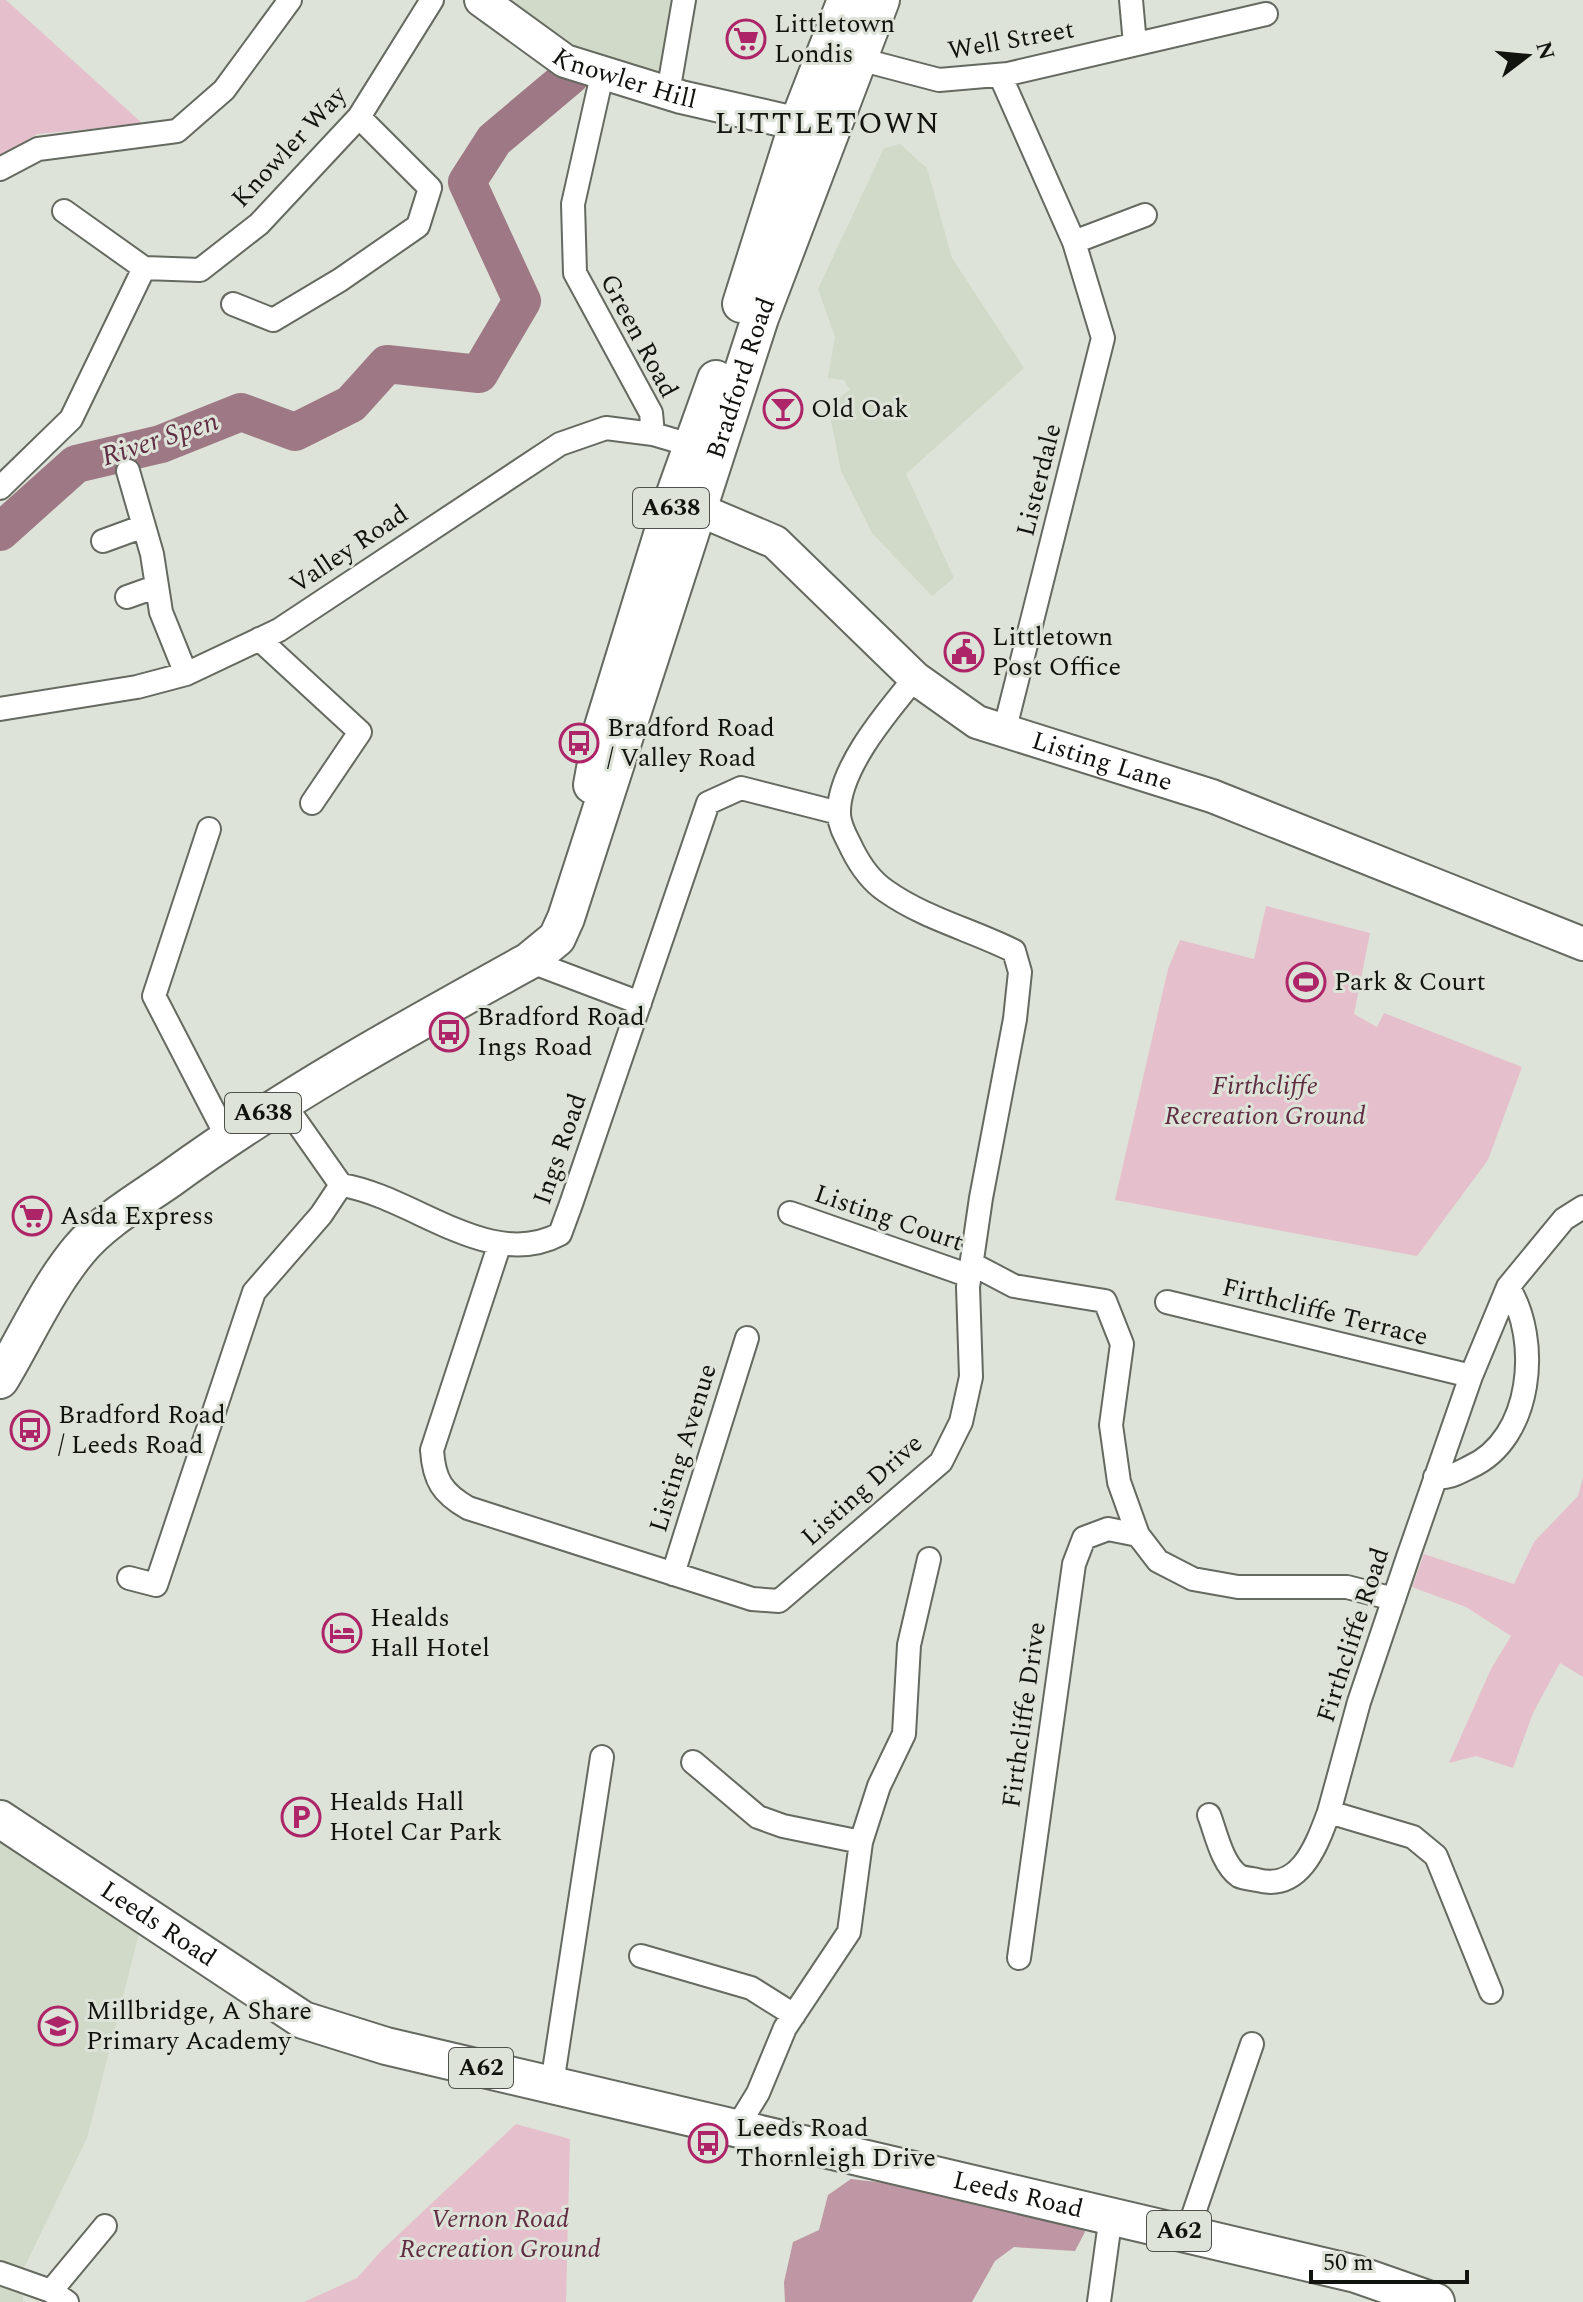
<svg xmlns="http://www.w3.org/2000/svg" width="1583" height="2302" viewBox="0 0 1583 2302" font-family="Spectral,serif">
<style>
.built{fill:#d1dac8}
.green{fill:#e6bfcc}
.forest{fill:#bf97a4}
.lines{fill:none;stroke-linecap:round;stroke-linejoin:round}
.river{stroke:#9e7885;stroke-width:38}
.street-casing{stroke:#656a60;stroke-width:26}
.secondary-casing{stroke:#656a60;stroke-width:36}
.primary-casing{stroke:#656a60;stroke-width:40}
.street{stroke:#fff;stroke-width:22}
.secondary{stroke:#fff;stroke-width:32}
.primary{stroke:#fff;stroke-width:36}
.labels{text-anchor:middle;dominant-baseline:central;stroke-width:6;stroke-linejoin:round;paint-order:stroke}
.shield{fill:#dde3d8;stroke:#4e514b;stroke-width:2}
.shield-label{font-size:24px;font-weight:bold;fill:#11130f}
.poi-label{font-size:26px;fill:#11130f;stroke:#dde3d8;text-anchor:start}
.street-label{font-size:26px;fill:#11130f;stroke:#dde3d8}
.park-label{font-size:26px;font-style:italic;fill:#602c41;stroke:#dde3d8}
.water-label{font-size:28px;font-style:italic;fill:#612d42;stroke:#dde3d8}
.quarter-label{font-size:30px;letter-spacing:2px;fill:#11130f;stroke:#dde3d8}
</style>
<rect width="100%" height="100%" fill="#dde3d8"/>
<!-- built -->
<path class="built" d="M502,0H672L661,81L559,45Z
M900,144L927,168L952,258L1024,368L906,474L954,578L932,596L872,533L841,471L828,405L850,390L844,380L828,378L835,337L818,289L884,148Z
M0,1819L144,1914L87,2138L22,2272L23,2302H0Z"/>
<!-- green -->
<path class="green" d="M0,0H6L143,124L37,134L0,157Z
M1266,906L1370,933L1354,1014L1377,1027L1384,1013L1522,1067L1488,1160L1417,1256L1115,1200L1168,969L1180,940L1254,959Z
M1583,1477V1677L1560,1663L1533,1713L1513,1768L1476,1756L1449,1763L1491,1669L1511,1636L1466,1607L1412,1587L1424,1554L1514,1584L1534,1542L1578,1496Z
M516,2124L570,2139L566,2302H304L357,2278L382,2250Z"/>
<!-- forest -->
<path class="forest" d="M851,2179L980,2194L1076,2215L1085,2232L1075,2251L1014,2247L995,2261L972,2302H785L784,2282L793,2242L819,2230L828,2195Z"/>
<g class="lines">
<!-- river -->
<path class="river" d="M0,532L76,464L161,444L241,412L295,432L351,404L387,364L479,374L522,301L467,182L494,140L570,76"/>
<defs>
<path id="street" d="M1131,0L1135,44
M859,59L939,80L1008,74L1266,14
M602,75L573,204L575,273L651,413L653,434
M1000,75L1074,242L1103,338L1004,732
M668,93L684,0
M0,169L38,149L177,131L224,90L290,0
M64,211L144,268L200,270L259,224L359,117L432,0
M1074,242L1145,215
M233,304L273,320L340,280L418,226L430,188L359,117
M128,471L152,554L161,612L186,674
M0,488L71,419L144,268
M103,541L144,526
M127,597L155,587
M259,639L360,732L312,803
M0,709L137,687L186,674L279,630L560,444L606,428L653,434L704,449
M209,829L154,996L227,1137
M529,961L640,1003
M282,1101L341,1185C413,1196 489,1272 560,1234L571,1204L708,803L741,788L839,813
M790,1213L970,1276
M499,1246L432,1450C434,1480 442,1493 468,1508L752,1599L779,1601L941,1462L961,1422L971,1377L968,1287L981,1198L1015,1019L1020,972L1014,951C972,930 924,918 886,891C871,881 860,865 852,849C847,838 840,828 839,815C837,770 887,712 915,678
M974,1265L1014,1286L1105,1301L1122,1344L1111,1425L1119,1482L1138,1535L1158,1561L1193,1579L1238,1587H1347L1394,1599
M1167,1302L1471,1376
M1435,1477C1448,1479 1458,1473 1470,1467C1533,1439 1541,1339 1508,1287
M673,1574L747,1338
M129,1578L156,1585L254,1292L321,1215L341,1185
M693,1762L758,1817L783,1826L861,1842
M1329,1812L1359,1702L1408,1557L1471,1376L1508,1287L1564,1219L1583,1207
M1209,1815C1216,1833 1222,1864 1239,1876C1243,1878 1252,1879 1257,1880C1301,1892 1317,1844 1329,1812L1413,1837L1436,1856L1491,1992
M641,1956L751,1988L794,2015
M1019,1958L1074,1564L1084,1538L1108,1529L1138,1535
M552,2084L602,1757
M736,2129L758,2093L785,2028L849,1932L861,1842L879,1786L904,1734L909,1645L929,1559
M1187,2233L1252,2044
M0,2273L51,2291L67,2302
M51,2291L105,2226
M1099,2302L1111,2215"/>
<g id="secondary">
<path id="s1" d="M481,0L565,61L681,97L821,129"/>
<path id="s2" d="M676,500L775,542L915,678L977,722L1212,796L1583,944"/>
</g>
<g id="primary">
<path d="M741,304L798,123L846,0"/>
<path d="M592,785L602,730L673,499L716,379"/>
<path id="s3" d="M0,1380C26,1337 46,1290 79,1250C102,1222 140,1200 170,1179C284,1096 406,1029 529,961L557,938L566,918L760,318L881,0"/>
<path id="s4" d="M0,1819L303,2020L386,2046L1356,2274L1436,2302"/>
</g>
</defs>
<!-- street casing -->
<use href="#street" class="street-casing"/>
<!-- secondary casing -->
<use href="#secondary" class="secondary-casing"/>
<!-- primary casing -->
<use href="#primary" class="primary-casing"/>
<!-- street -->
<use href="#street" class="street"/>
<!-- secondary -->
<use href="#secondary" class="secondary"/>
<!-- primary -->
<use href="#primary" class="primary"/>
</g>
<!-- icons -->
<defs>
<symbol id="supermarket-ring" viewBox="-11 -11 22 22"><circle r="9.5" fill="#dde3d8" stroke="#ad2568" stroke-width="1.5"/><path d="M-6-5.5h2.5l.6 2H6L4.5 2H-2.5L-4.4-4H-6ZM-1.5 3.2a1.3 1.3 0 1 0 .1 0ZM3 3.2a1.3 1.3 0 1 0 .1 0Z" fill="#ad2568"/></symbol>
<symbol id="bar-ring" viewBox="-11 -11 22 22"><circle r="9.5" fill="#dde3d8" stroke="#ad2568" stroke-width="1.5"/><path d="M-6-5H6L.8 .8V4.5H3.5V6h-7V4.5H-.8V.8Z" fill="#ad2568"/></symbol>
<symbol id="civic-ring" viewBox="-11 -11 22 22"><circle r="9.5" fill="#dde3d8" stroke="#ad2568" stroke-width="1.5"/><path d="M-.6-6.5H3V-4.5H.6V-3L4-1V1h2V6H-6V1h2V-1L-.6-3ZM-1.2 2.5V6h2.4V2.5Z" fill="#ad2568"/></symbol>
<symbol id="bus-ring" viewBox="-11 -11 22 22"><circle r="9.5" fill="#dde3d8" stroke="#ad2568" stroke-width="1.5"/><path d="M-5-6H5V4H4V6H2V4H-2V6H-4V4H-5ZM-3.5-4V0h7V-4ZM-3.5 1.2v1.5H-2V1.2ZM2 1.2v1.5H3.5V1.2Z" fill="#ad2568"/></symbol>
<symbol id="stadium-ring" viewBox="-11 -11 22 22"><circle r="9.5" fill="#dde3d8" stroke="#ad2568" stroke-width="1.5"/><path d="M0-5a6.5 5 0 1 0 0 10a6.5 5 0 1 0 0-10ZM-3.5-1.8h7v3.6h-7Z" fill="#ad2568"/></symbol>
<symbol id="hotel-ring" viewBox="-11 -11 22 22"><circle r="9.5" fill="#dde3d8" stroke="#ad2568" stroke-width="1.5"/><path d="M-6-4.5h1.5V1H6V5H4.5V3h-9V5H-6ZM-4 0a1.8 1.8 0 1 1 3.6 0ZM.5 0V-2.5h3Q6-2.5 6 0Z" fill="#ad2568"/></symbol>
<symbol id="parking-ring" viewBox="-11 -11 22 22"><circle r="9.5" fill="#dde3d8" stroke="#ad2568" stroke-width="1.5"/><path d="M-3.5-5.5H1a3.5 3.5 0 0 1 0 7H-1V5.5H-3.5ZM-1-3.4V-.6H.8a1.4 1.4 0 0 0 0-2.8Z" fill="#ad2568"/></symbol>
<symbol id="school-ring" viewBox="-11 -11 22 22"><circle r="9.5" fill="#dde3d8" stroke="#ad2568" stroke-width="1.5"/><path d="M0-5L7-2L0 1L-7-2ZM-4 1L0 2.5L4 1V4Q0 6-4 4Z" fill="#ad2568"/></symbol>
</defs>
<g fill-rule="evenodd">
<use href="#supermarket-ring" x="724" y="17" width="44" height="44"/>
<use href="#bar-ring" x="761" y="387" width="44" height="44"/>
<use href="#civic-ring" x="942" y="630" width="44" height="44"/>
<use href="#bus-ring" x="557" y="721" width="44" height="44"/>
<use href="#stadium-ring" x="1284" y="960" width="44" height="44"/>
<use href="#bus-ring" x="427" y="1010" width="44" height="44"/>
<use href="#supermarket-ring" x="10" y="1194" width="44" height="44"/>
<use href="#bus-ring" x="8" y="1408" width="44" height="44"/>
<use href="#hotel-ring" x="320" y="1611" width="44" height="44"/>
<use href="#parking-ring" x="279" y="1795" width="44" height="44"/>
<use href="#school-ring" x="36" y="2004" width="44" height="44"/>
<use href="#bus-ring" x="686" y="2121" width="44" height="44"/>
</g>
<g class="labels">
<!-- shield labels -->
<g class="shield">
<rect x="633" y="488" width="76" height="40" rx="6"/>
<rect x="225" y="1093" width="76" height="40" rx="6"/>
<rect x="449" y="2048" width="64" height="40" rx="6"/>
<rect x="1147" y="2211" width="64" height="40" rx="6"/>
</g>
<g class="shield-label">
<text x="671" y="508">A638</text>
<text x="263" y="1113">A638</text>
<text x="481" y="2068">A62</text>
<text x="1179" y="2231">A62</text>
</g>
<!-- poi labels -->
<g class="poi-label">
<text x="774" y="24">Littletown<tspan x="774" dy="30">Londis</tspan></text>
<text x="811" y="409">Old Oak</text>
<text x="992" y="637">Littletown<tspan x="992" dy="30">Post Office</tspan></text>
<text x="607" y="728">Bradford Road<tspan x="607" dy="30">/ Valley Road</tspan></text>
<text x="1334" y="982">Park &amp; Court</text>
<text x="477" y="1017">Bradford Road<tspan x="477" dy="30">Ings Road</tspan></text>
<text x="60" y="1216">Asda Express</text>
<text x="58" y="1415">Bradford Road<tspan x="58" dy="30">/ Leeds Road</tspan></text>
<text x="370" y="1618">Healds<tspan x="370" dy="30">Hall Hotel</tspan></text>
<text x="329" y="1802">Healds Hall<tspan x="329" dy="30">Hotel Car Park</tspan></text>
<text x="86" y="2011">Millbridge, A Share<tspan x="86" dy="30">Primary Academy</tspan></text>
<text x="736" y="2128">Leeds Road<tspan x="736" dy="30">Thornleigh Drive</tspan></text>
</g>
<!-- street labels -->
<g class="street-label">
<text transform="translate(1011 40) rotate(-10)">Well Street</text>
<text stroke="none"><textPath href="#s1" startOffset="166">Knowler Hill</textPath></text>
<text transform="translate(289 147) rotate(-47)">Knowler Way</text>
<text transform="translate(639 336) rotate(62)">Green Road</text>
<text stroke="none"><textPath href="#s3" startOffset="1314">Bradford Road</textPath></text>
<text transform="translate(1039 480) rotate(-76)">Listerdale</text>
<text transform="translate(349 549) rotate(-34)">Valley Road</text>
<text stroke="none"><textPath href="#s2" startOffset="510">Listing Lane</textPath></text>
<text transform="translate(560 1149) rotate(-71)">Ings Road</text>
<text transform="translate(889 1218) rotate(19)">Listing Court</text>
<text transform="translate(1325 1312) rotate(14)">Firthcliffe Terrace</text>
<text transform="translate(683 1448) rotate(-73)">Listing Avenue</text>
<text transform="translate(862 1490) rotate(-42)">Listing Drive</text>
<text transform="translate(1353 1635) rotate(-72)">Firthcliffe Road</text>
<text transform="translate(1024 1715) rotate(-82)">Firthcliffe Drive</text>
<text stroke="none"><textPath href="#s4" startOffset="190">Leeds Road</textPath></text>
<text stroke="none"><textPath href="#s4" startOffset="1100">Leeds Road</textPath></text>
</g>
<!-- park labels -->
<g class="park-label">
<text x="1265" y="1086">Firthcliffe<tspan x="1265" dy="30">Recreation Ground</tspan></text>
<text x="500" y="2219">Vernon Road<tspan x="500" dy="30">Recreation Ground</tspan></text>
</g>
<!-- water labels -->
<g class="water-label">
<text transform="translate(160 439) rotate(-18)">River Spen</text>
</g>
<!-- quarter labels -->
<g class="quarter-label">
<text x="828" y="124">LITTLETOWN</text>
</g>
</g>
<!-- north arrow -->
<g transform="translate(1527 56) rotate(74)" stroke="#dde3d8" stroke-width="6" paint-order="stroke">
<path d="M0-6L14 30L0 20L-14 30Z" fill="#11130f"/>
<text y="-12" font-size="22" font-weight="bold" text-anchor="middle" fill="#11130f">N</text>
</g>
<!-- scale -->
<path d="M1311 2270v12h156v-12" fill="none" stroke="#11130f" stroke-width="4"/>
<text x="1323" y="2270" font-size="24" fill="#11130f" stroke="#dde3d8" stroke-width="6" paint-order="stroke">50 m</text>
</svg>
